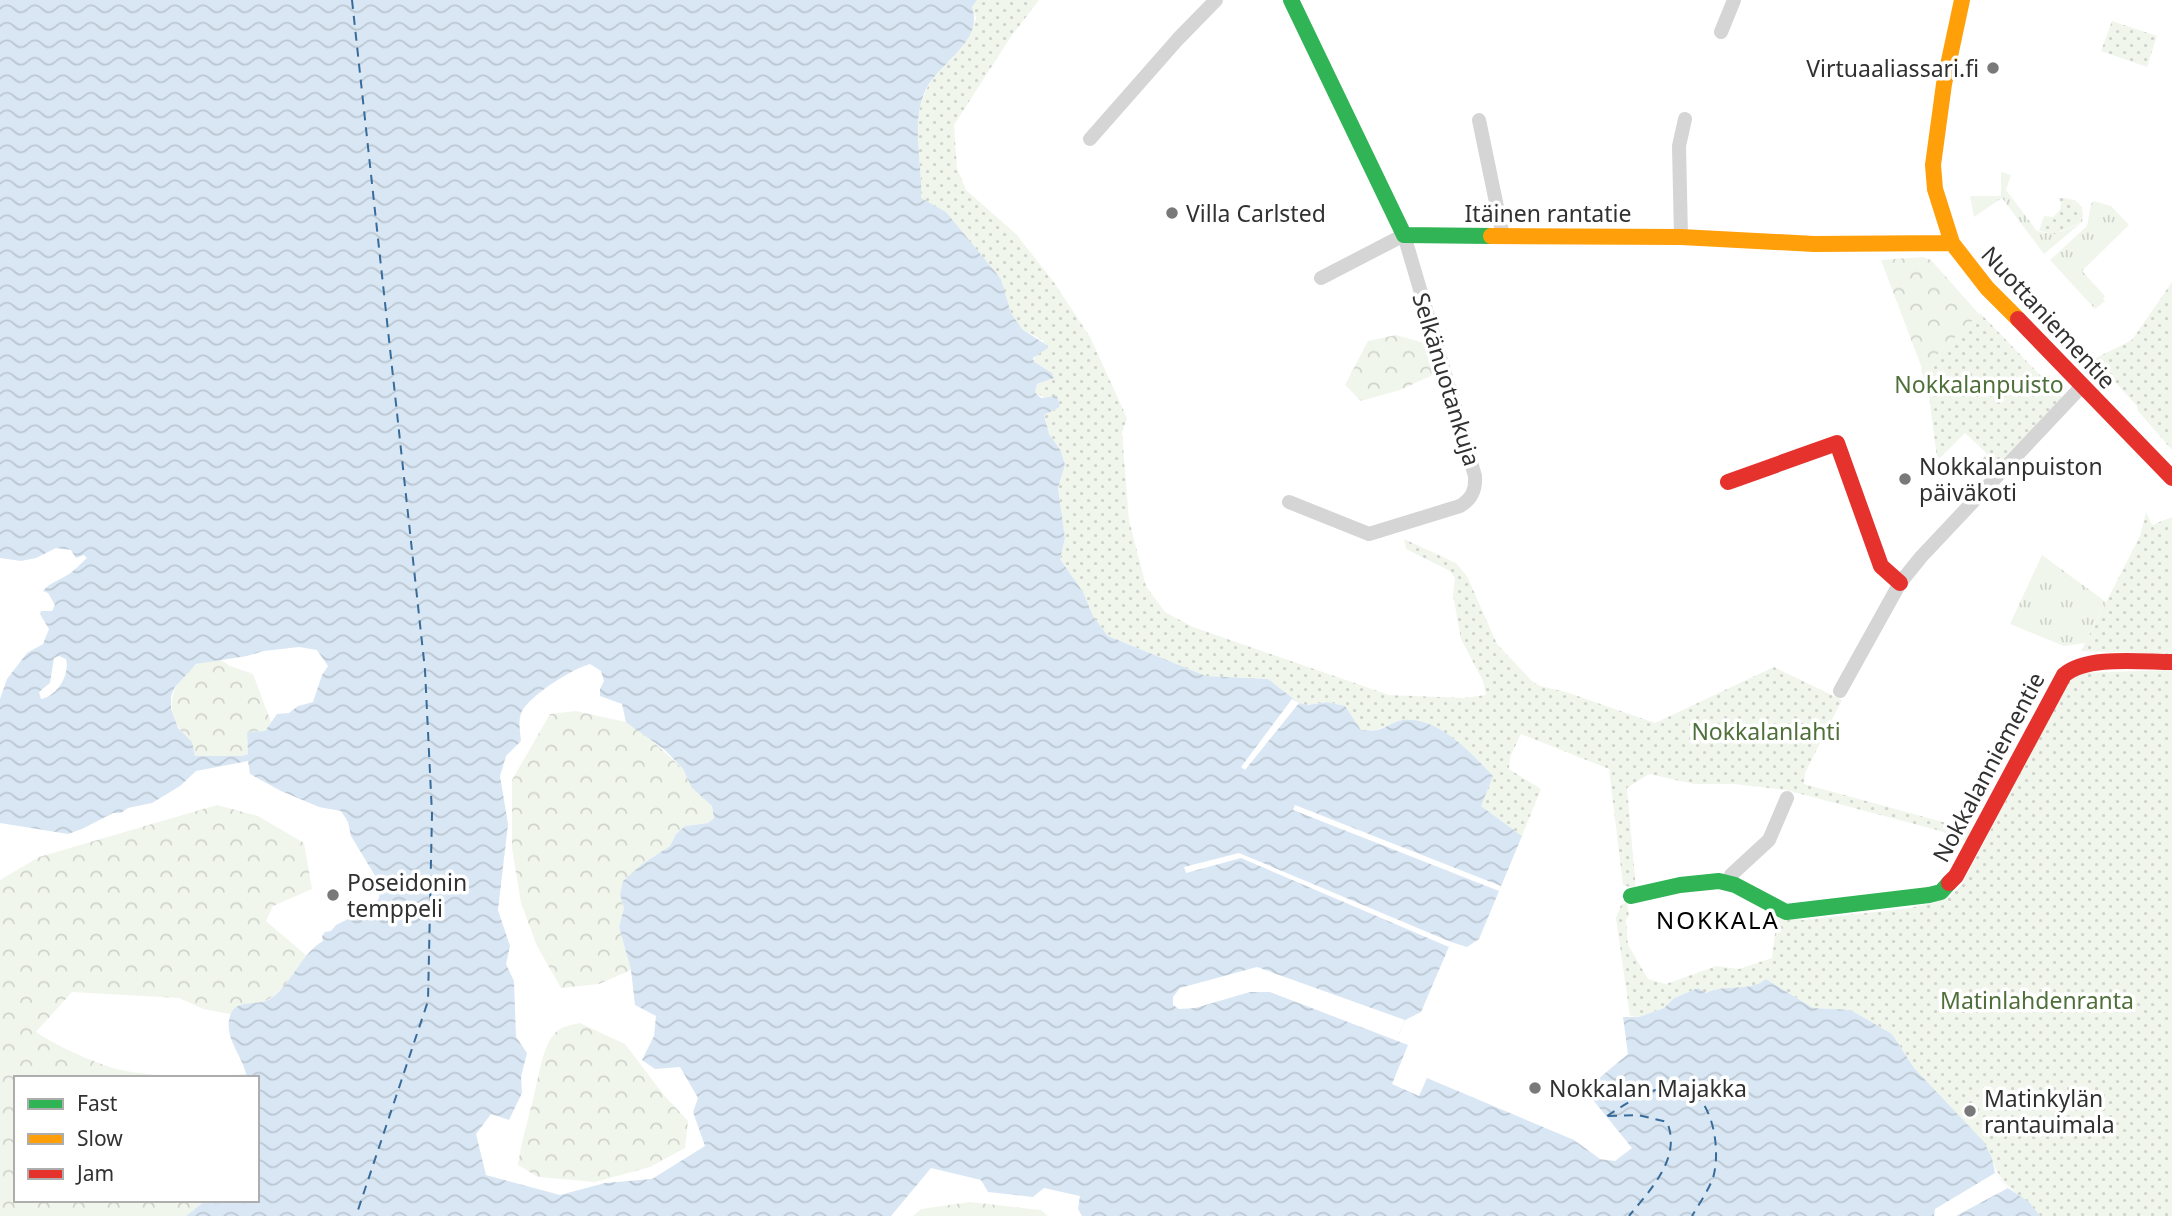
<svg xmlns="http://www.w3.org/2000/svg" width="2172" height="1216" viewBox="0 0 2172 1216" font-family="'Noto Sans',sans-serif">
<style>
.grass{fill:url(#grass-tufts)}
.forest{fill:url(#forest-crowns)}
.park{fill:url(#park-dots)}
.water{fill:url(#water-waves);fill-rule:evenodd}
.pier{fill:#fff}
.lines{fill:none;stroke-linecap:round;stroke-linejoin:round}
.ferry{stroke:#376b9a;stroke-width:2;stroke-dasharray:9 7;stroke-linecap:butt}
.street{stroke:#d5d5d5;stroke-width:14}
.fast{stroke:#30b455;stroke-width:16}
.slow{stroke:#ff9f0a;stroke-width:16}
.jam{stroke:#e5322d;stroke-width:16}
.poi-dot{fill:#797979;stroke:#fff;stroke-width:2.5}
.labels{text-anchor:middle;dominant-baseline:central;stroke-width:7;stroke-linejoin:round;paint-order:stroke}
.poi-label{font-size:23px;fill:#313131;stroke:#fff;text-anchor:start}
.street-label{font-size:23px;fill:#313131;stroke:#fff}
.park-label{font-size:23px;fill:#4f703a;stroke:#fff}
.neighbourhood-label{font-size:24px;letter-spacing:2px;fill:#000;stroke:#fff}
</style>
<defs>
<pattern id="grass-tufts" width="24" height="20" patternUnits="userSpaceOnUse" patternTransform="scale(1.75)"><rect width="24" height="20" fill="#f1f6ed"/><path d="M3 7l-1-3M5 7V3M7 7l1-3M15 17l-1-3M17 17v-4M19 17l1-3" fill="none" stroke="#cfd3cc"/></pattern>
<pattern id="forest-crowns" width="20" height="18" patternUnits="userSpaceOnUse" patternTransform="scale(1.75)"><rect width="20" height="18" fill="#f1f6ed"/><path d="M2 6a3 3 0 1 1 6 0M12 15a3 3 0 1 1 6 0" fill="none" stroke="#cfd3cc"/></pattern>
<pattern id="park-dots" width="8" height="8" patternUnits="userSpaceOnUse" patternTransform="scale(1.75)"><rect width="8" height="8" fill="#f1f6ed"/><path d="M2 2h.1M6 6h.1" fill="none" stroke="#cfd3cc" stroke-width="1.8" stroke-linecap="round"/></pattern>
<pattern id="water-waves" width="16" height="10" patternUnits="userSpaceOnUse" patternTransform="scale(1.75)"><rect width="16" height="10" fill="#d9e7f4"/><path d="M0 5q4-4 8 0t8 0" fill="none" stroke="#bbc7d2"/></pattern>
</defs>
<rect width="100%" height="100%" fill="#fff"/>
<!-- grass -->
<path class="grass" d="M2001,172L2011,175L2006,190L2037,231L2046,233L2061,232L2081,223L2044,254L2002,198L1974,217L1970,196H2001Z
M2094,201L2111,206L2129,225L2082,271L2105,296L2103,299L2105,301L2095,309L2050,260L2087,226L2091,204Z
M2042,555L2106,602L2085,643L2064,646L2010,624Z"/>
<!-- forest -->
<path class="forest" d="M1923,257L1931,260L2053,397L1999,465L1965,433L1946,452L1938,440L1932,395L1881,260Z
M1396,335L1424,343L1435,374L1400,390L1361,401L1345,385L1368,341Z
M221,660L230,666L253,674L271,722L265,731L247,732L248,754L242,756H195C192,739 188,741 179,728C164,706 174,680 194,666C201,661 214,661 221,660Z
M576,711L626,722L647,736L683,769L692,788L712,806L714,818L708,823L685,826L676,834L670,846L641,865L620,895L624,908L619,927L631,970L599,984L561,988L537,946L521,903L512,848V780L550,714Z
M217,805L258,816L304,843L312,889L273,906L266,921L307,956C299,968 278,996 265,1001C249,1006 243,1000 230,1014L203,1009L179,998L72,992L36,1032C55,1045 98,1065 121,1070C158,1078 208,1076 247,1074V1078H16V1200H206L186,1216H0V880L39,857Z
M580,1023L625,1044L663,1094L688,1121L685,1148L650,1167L595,1182L538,1177L518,1165C522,1138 528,1121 534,1095C539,1077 542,1047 555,1033C561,1026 571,1025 580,1023Z
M970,1202L1041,1210L1048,1216H913L921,1209Z"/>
<!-- park -->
<path class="park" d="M977,0H1039L1010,38L954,125L957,168L966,190L1016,234L1053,281L1090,337L1127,418L1122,433L1129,520L1146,586L1165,612L1193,627L1389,695L1464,698L1486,695L1483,681L1461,639L1453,595L1455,578L1450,571L1406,549L1404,539L1456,563L1467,576L1497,644L1532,681L1540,686L1566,692L1655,723L1774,667L1842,700L1805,773L1804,784L1972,830L1968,842L1937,830L1786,790L1734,784H1694L1649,774L1627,788L1636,889L1623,885L1609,769L1521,734L1510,757L1509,769L1541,789L1522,836L1481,806L1402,720L1376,730H1361L1345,706L1327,702L1306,705L1299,703L1268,679L1206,676L1108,636L1093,616L1083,592L1060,559L1065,538L1058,488L1065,465L1061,451L1049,434L1044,415L1060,407L1035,392L1037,384L1054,378L1052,373L1033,361L1044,341L1022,329L1011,313L1001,279L973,246L921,198C923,163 910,124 926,90C935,72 950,62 961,48C968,40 972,28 976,18L972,7Z
M2112,21L2157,36L2147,67L2101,51Z
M2058,198C2075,198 2086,202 2082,222L2055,234L2039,231L2044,216L2053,217L2060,210L2061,203Z
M2172,282V450L2138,411L2137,406L2094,359L2132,340Z
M1980,313L2064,400L1992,472L1980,462L1987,453L1965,432L1940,458H1937L1928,389L1921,370Z
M2146,512L2152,525L2172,517V654L2081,651L2140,536Z
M2172,670V1216H2040C2024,1195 1998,1186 1992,1158L1914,1068L1892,1034L1851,1010L1813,1008L1766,979C1748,993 1726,983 1706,993L1698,988L1674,998L1664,1008L1639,1017L1630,1016L1616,918L1621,905L1627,902L1629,916L1626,919L1628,945L1648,979L1666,984L1716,966L1739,969L1772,958L1777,917L1803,920L1910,908L1947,899L1962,884L2068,683L2076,673Z"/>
<!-- water -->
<path class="water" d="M0,0H977L972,7C984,41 940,62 926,89C910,123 923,163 921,198L946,212L1001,279L1011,313L1022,329L1048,346V348L1033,358V361L1052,373L1054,378L1037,384L1035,392L1041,398L1057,396L1060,407L1044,415L1049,434L1061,451L1065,465L1058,488L1065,538L1060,559L1083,592L1093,616L1108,636L1206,676L1268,679L1299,703L1307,705L1327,702L1345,706L1361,730C1366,730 1372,731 1377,730C1386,728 1394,721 1403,720C1439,717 1470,752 1493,776L1481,806L1522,836L1479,939L1467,947L1451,942L1421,1012L1405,1020L1398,1037L1408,1045L1392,1084L1419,1096L1427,1078L1574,1140L1600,1159L1615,1161L1632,1148L1585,1090L1628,1054L1623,1017H1639L1664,1008L1674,998L1698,988L1706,993C1726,983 1748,993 1766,979L1813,1008L1851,1010L1892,1034L1914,1068L1984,1142L1992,1158L1995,1173L2008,1188L2029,1202L2040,1216H1082L1078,1209L1080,1196L1044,1188L1033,1197L988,1192L981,1180L931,1168L891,1216H186L206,1200H257V1078H247C244,1057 223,1038 230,1016C235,998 256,1006 268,1000C291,987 301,953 323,941L322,936L325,932L331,931L336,925L372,907L378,900L380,893L377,879L351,836L348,822L341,811L319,807L281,791L250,774L248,761L196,771L180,786L152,803L128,808L121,813H113L82,829L68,834L0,823V699L7,679L27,653L43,644L49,629L40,614L41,611H52L55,605L48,593L43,591C51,581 64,579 73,571C78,567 82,562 87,558L84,555L76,558L71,550L56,548L36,558L21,561L0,558ZM299,647L317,650L328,666L322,675L313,702L298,706L289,713L277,714L265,731L247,732L248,754L242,756H195L192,742L178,728L171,709V696L175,687L196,664L247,656L264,651ZM59,656L66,659C70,675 57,696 41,699L39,692L50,683L54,658ZM590,664L601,671L604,681L600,689V696L622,704L626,722L665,750L683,769L692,788L712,806L714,818L708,823L685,826L676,834L670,846L641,865L623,881L620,895L624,908L619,927L631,970L635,1005L656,1016L654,1036L642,1060L655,1069L680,1067L698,1098L693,1112L705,1146L652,1179L605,1183L560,1195L486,1175L476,1134L491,1114L509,1120L522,1093L521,1077L527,1053L516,1037L514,981L506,964L510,946L498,910L508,824L500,776L506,756L521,741C520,731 517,717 524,708C536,692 572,669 590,664Z"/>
<!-- pier -->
<path class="pier" d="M1292,699L1299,703L1245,770L1241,767Z
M1295,805L1501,886L1499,891L1293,810Z
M1239,853L1451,942L1449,947L1241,858L1186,873L1184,867Z
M1257,967L1405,1020L1399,1034L1410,1041L1408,1045L1270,992H1250L1195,1008L1179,1009L1173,1005V997L1180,988Z
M1995,1173L2008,1188L1956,1216H1934L1935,1209Z"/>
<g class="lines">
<!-- ferry -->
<path class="ferry" d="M352,0L425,670L432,814L428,1001L356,1216
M1607,1116C1626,1104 1647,1089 1671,1087C1712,1083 1722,1148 1713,1178C1708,1191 1699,1204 1692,1216
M1608,1116L1638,1115L1667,1122C1682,1158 1650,1190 1629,1216"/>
<!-- street -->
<path class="street" d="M1721,32L1734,0
M1479,120L1503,236
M1090,139L1178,39L1216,0
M1681,237L1679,146L1685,119
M1289,502L1369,534L1460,506C1472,499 1476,490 1475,476L1404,235L1321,278
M1840,691L1900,583L1921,557L2082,386
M1729,882L1731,875L1769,840L1787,798"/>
<!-- fast -->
<path class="fast" d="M1291,0L1404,235L1491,236
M1631,896L1680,885L1719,881L1735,885L1786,912L1929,895L1941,892L1949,883"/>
<!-- slow -->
<path class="slow" d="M1962,0L1944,84L1933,165L1935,189L1952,243L1987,288L2018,319
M1491,236L1681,237L1814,244L1952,243"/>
<!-- jam -->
<path class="jam" d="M2018,319L2172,478
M1728,482L1837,443L1881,566L1900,583
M1949,883L1956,876L2064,675C2087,655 2142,662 2172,662"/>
</g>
<!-- markers -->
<g class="poi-dot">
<circle cx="1993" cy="68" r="7"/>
<circle cx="1172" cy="213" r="7"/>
<circle cx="1905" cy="479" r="7"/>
<circle cx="333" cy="895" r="7"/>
<circle cx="1535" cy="1088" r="7"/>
<circle cx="1970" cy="1111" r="7"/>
</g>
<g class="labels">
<!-- poi labels -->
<g class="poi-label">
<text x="1979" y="68" text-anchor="end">Virtuaaliassari.fi</text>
<text x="1186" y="213">Villa Carlsted</text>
<text x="1919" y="466">Nokkalanpuiston<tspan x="1919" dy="26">päiväkoti</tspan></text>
<text x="347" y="882">Poseidonin<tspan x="347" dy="26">temppeli</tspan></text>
<text x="1549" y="1088">Nokkalan Majakka</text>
<text x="1984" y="1098">Matinkylän<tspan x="1984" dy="26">rantauimala</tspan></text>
</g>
<!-- street labels -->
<g class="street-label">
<text x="1548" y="213">Itäinen rantatie</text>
<text transform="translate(2049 317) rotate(47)">Nuottaniementie</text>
<text transform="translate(1447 379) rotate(73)">Selkänuotankuja</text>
<text transform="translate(1988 767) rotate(-62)">Nokkalanniementie</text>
</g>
<!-- park labels -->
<g class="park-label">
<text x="1979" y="384">Nokkalanpuisto</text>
<text x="1766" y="731">Nokkalanlahti</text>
<text x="2037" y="1000">Matinlahdenranta</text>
</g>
<!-- neighbourhood labels -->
<g class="neighbourhood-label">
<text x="1718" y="919">NOKKALA</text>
</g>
</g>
<!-- legend -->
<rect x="14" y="1076" width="245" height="126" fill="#ffffff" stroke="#adadad" stroke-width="2"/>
<rect x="28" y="1099" width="35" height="10" fill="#30b455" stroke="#adadad" stroke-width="2"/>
<text x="77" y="1111" font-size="21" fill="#313131">Fast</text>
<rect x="28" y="1134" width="35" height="10" fill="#ff9f0a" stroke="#adadad" stroke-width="2"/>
<text x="77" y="1146" font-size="21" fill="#313131">Slow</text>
<rect x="28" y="1169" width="35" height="10" fill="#e5322d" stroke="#adadad" stroke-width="2"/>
<text x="77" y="1181" font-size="21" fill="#313131">Jam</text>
</svg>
